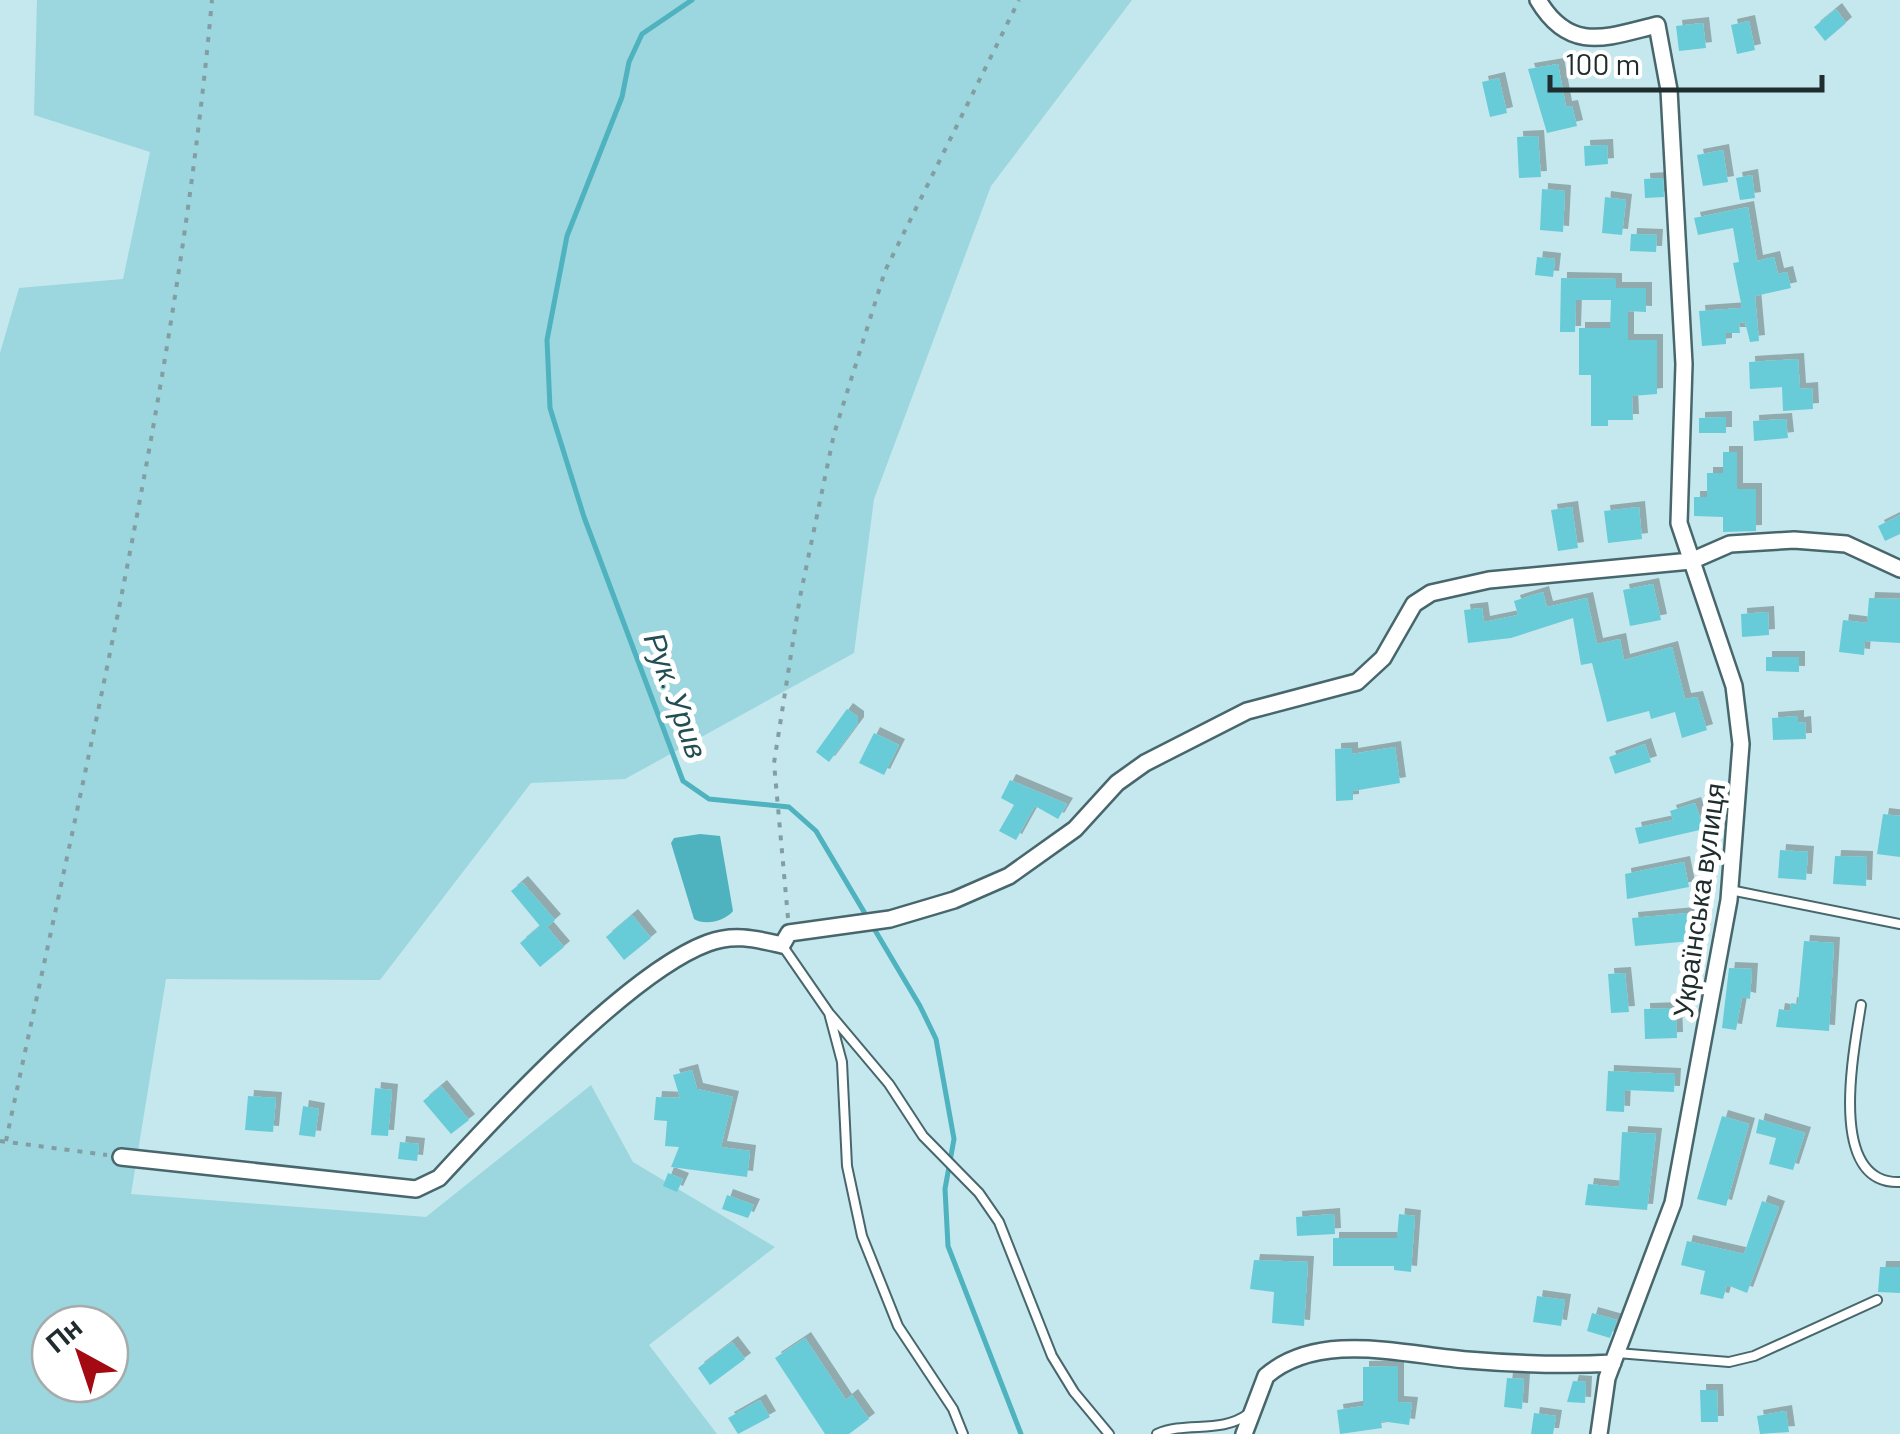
<svg xmlns="http://www.w3.org/2000/svg" width="1900" height="1434" viewBox="0 0 1900 1434" font-family="Barlow,sans-serif">
<style>
.green{fill:#9cd6de;fill-rule:evenodd}
.water{fill:#4eb2bf}
.lines{fill:none;stroke-linecap:round;stroke-linejoin:round}
.stream{stroke:#4eb2bf;stroke-width:5}
.building{fill:#68cbd8;filter:url(#shadow)}
.lane-casing{stroke:#48676c;stroke-width:12}
.street-casing{stroke:#48676c;stroke-width:20}
.path{stroke:#839ea2;stroke-width:4;stroke-dasharray:5 8;stroke-linecap:butt}
.lane{stroke:#fff;stroke-width:8}
.street{stroke:#fff;stroke-width:15}
.labels{text-anchor:middle;dominant-baseline:central;stroke-width:10;stroke-linejoin:round;paint-order:stroke}
.street-label{font-size:28px;fill:#202d2f;stroke:#fff}
.water-label{font-size:30px;font-style:italic;fill:#224e54;stroke:#fff}
</style>
<defs>
<filter id="shadow"><feDropShadow dx="6" dy="-6" stdDeviation="0" flood-color="#0004"/></filter>
</defs>
<rect width="100%" height="100%" fill="#c4e8ed"/>
<!-- green -->
<path class="green" d="M37,0H1132L991,186L874,499L854,653L625,779L531,783L380,980L166,979L131,1194L426,1217L591,1085L633,1162L775,1247L649,1345L717,1434H0V353L19,288L123,279L150,152L34,115ZM50,1324H110V1384H50Z"/>
<!-- water -->
<path class="water" d="M700,834L720,836L733,911C725,921 705,926 694,919L671,843L674,838Z"/>
<g class="lines">
<!-- stream -->
<path class="stream" d="M692,0L642,34L629,62L622,97L567,236L547,340L550,408L584,517L683,781L709,799L789,807L816,831L920,1006L936,1039L954,1139L945,1189L948,1246L1021,1434"/>
</g>
<!-- building -->
<path class="building" d="M1836,9L1846,23L1825,41L1814,27Z
M1749,21L1755,50L1737,54L1731,25Z
M1703,23L1706,48L1679,51L1676,26Z
M1558,64L1566,107L1572,106L1577,126L1547,133L1528,69Z
M1499,78L1507,113L1490,117L1482,82Z
M1538,136L1541,177L1519,178L1517,137Z
M1607,145L1608,164L1585,166L1584,146Z
M1723,150L1728,182L1703,186L1697,155Z
M1752,175L1755,198L1740,200L1736,178Z
M1663,178L1664,197L1645,198L1644,179Z
M1542,189L1565,191L1563,232L1540,230Z
M1605,197L1626,200L1622,235L1602,233Z
M1748,207L1757,261L1774,257L1778,274L1787,272L1791,288L1755,296L1759,341L1750,342L1745,322L1739,323L1740,333H1726V344L1702,346L1699,311L1742,308L1733,263L1739,262L1733,228L1698,235L1694,218Z
M1631,234L1657,235L1656,252L1630,251Z
M1537,257L1555,259L1553,277L1535,275Z
M1561,278L1616,279V288H1646V312L1628,311V340H1657V394L1632,396L1633,420H1608V426H1591V375H1579V328H1610L1611,300H1576L1575,332H1560Z
M1798,359L1800,389L1812,388L1813,409L1783,411L1782,387L1750,389L1749,362Z
M1726,417V433H1699V418Z
M1786,419L1788,438L1754,441L1753,421Z
M1723,452H1737V489H1756V531L1723,532V517L1694,516V497H1707V473H1723Z
M1572,507L1578,548L1558,551L1551,510Z
M1639,507L1642,539L1608,543L1604,511Z
M1900,515V534L1885,541L1878,526Z
M1653,584L1661,620L1630,626L1623,590Z
M1543,592L1547,607L1587,598L1597,644L1620,639L1624,660L1672,647L1685,699L1697,697L1707,730L1682,738L1675,712L1651,719L1649,711L1607,722L1592,663L1581,665L1573,618L1511,638L1468,643L1464,610L1482,608L1484,622L1518,615L1514,601Z
M1869,598L1900,599V643L1865,641L1864,655L1839,652L1843,620L1867,623Z
M1768,612L1769,635L1742,637L1741,614Z
M1766,657H1799V672L1766,671Z
M847,709L858,717V723L829,762L816,752Z
M1798,716V723L1805,722L1806,739L1773,740L1772,718Z
M874,733L899,745L884,775L859,763Z
M1645,744L1651,762L1615,774L1609,757Z
M1395,747L1400,783L1353,791V800L1336,801L1335,749L1352,748V754Z
M1010,780L1067,804L1058,819L1035,806L1016,840L999,831L1014,805L1001,798Z
M1695,803L1704,829L1639,844L1635,828L1673,820L1670,811Z
M1883,814L1900,816V857L1877,854Z
M1780,850L1808,852L1806,880L1778,878Z
M1835,856L1867,857L1866,886L1833,884Z
M1684,862L1689,887L1627,899L1625,874Z
M522,882L555,920L547,927L564,947L540,967L520,943L540,926L511,891Z
M1701,912L1703,940L1635,946L1632,918Z
M632,915L651,938L624,960L606,937Z
M1804,941L1834,943L1829,1031L1776,1027L1779,1009L1790,1011L1791,1003L1798,1004Z
M1729,968L1752,969L1750,999L1742,997L1736,1030L1722,1028Z
M1625,973L1629,1012L1611,1013L1608,974Z
M1676,1008L1677,1038L1645,1039L1644,1009Z
M692,1070L697,1089L733,1097L721,1147L750,1151L747,1177L671,1167L679,1147L665,1146L667,1121L654,1120L656,1097L680,1098L673,1075Z
M1608,1071L1675,1074L1674,1092L1625,1090L1624,1112L1606,1111Z
M441,1086L469,1120L451,1134L423,1101Z
M375,1088L392,1090L388,1136L371,1135Z
M248,1096L276,1098L273,1132L245,1130Z
M303,1106L319,1109L315,1137L299,1135Z
M1722,1116L1749,1124L1726,1206L1697,1199Z
M1759,1119L1805,1133L1793,1170L1769,1164L1776,1138L1756,1133Z
M1622,1132L1656,1134L1647,1210L1585,1205L1588,1184L1619,1187Z
M400,1142L419,1144L417,1161L398,1159Z
M668,1173L683,1179L677,1192L663,1186Z
M727,1195L754,1205L748,1218L722,1209Z
M1762,1201L1779,1207L1747,1293L1727,1285L1723,1299L1700,1294L1705,1271L1681,1265L1687,1241L1744,1254Z
M1334,1214L1335,1234L1297,1236L1296,1217Z
M1399,1214L1415,1216L1411,1272L1394,1270V1266H1333V1238H1397Z
M1254,1260L1308,1262L1304,1326L1272,1323L1274,1292L1250,1289Z
M1880,1267H1900V1293L1878,1292Z
M1537,1296L1565,1300L1561,1326L1533,1322Z
M1592,1313L1617,1320L1610,1338L1587,1331Z
M805,1338L846,1400L852,1395L869,1419L849,1434H825L775,1358Z
M732,1342L745,1359L710,1385L698,1368Z
M1398,1366V1402L1412,1403L1409,1425L1381,1421L1382,1428L1340,1434L1337,1410L1363,1406V1367Z
M1507,1378L1524,1379L1522,1409L1504,1407Z
M1573,1381L1586,1382L1585,1403L1567,1402Z
M1700,1390H1717L1718,1422H1701Z
M760,1400L770,1417L738,1434L728,1418Z
M1786,1411L1789,1432L1760,1434L1757,1416Z
M1534,1413L1556,1416L1553,1434H1531Z"/>
<g class="lines">
<defs>
<path id="lane" d="M1730,890L1900,924
M782,945L829,1013L842,1062L847,1166L862,1236L898,1326L953,1409L963,1434
M1861,1005C1855,1046 1825,1185 1900,1182
M830,1014L889,1084L923,1136L979,1193L999,1222L1052,1356L1074,1392L1109,1434
M1617,1353L1729,1362L1754,1356L1877,1300
M1157,1434C1186,1421 1221,1434 1248,1414"/>
<path id="street" d="M1538,0C1570,54 1607,37 1657,25L1669,90L1684,364L1679,523L1734,686L1741,744L1729,900L1673,1203L1607,1378L1599,1434
M121,1157L416,1189L439,1178C498,1114 629,972 708,943C734,933 756,939 782,945L789,933L890,919L954,900L1009,876L1075,829L1117,783L1145,763L1247,711L1357,682L1383,658L1414,604L1431,593L1489,580L1691,561L1730,544L1794,540L1846,544L1900,569
M1244,1434L1266,1376C1320,1330 1404,1355 1467,1360C1516,1364 1564,1366 1613,1363"/>
</defs>
<!-- lane casing -->
<use href="#lane" class="lane-casing"/>
<!-- street casing -->
<use href="#street" class="street-casing"/>
<!-- path -->
<path class="path" d="M788,918L774,763L800,597L834,434L885,271L1019,0
M0,1141L107,1155
M6,1141C86,763 177,385 212,0"/>
<!-- lane -->
<use href="#lane" class="lane"/>
<!-- street -->
<use href="#street" class="street"/>
</g>
<g class="labels">
<!-- street labels -->
<g class="street-label">
<text transform="translate(1698 900) rotate(-82)">Українська вулиця</text>
</g>
<!-- water labels -->
<g class="water-label">
<text transform="translate(677 695) rotate(70)">Рук. Урив</text>
</g>
</g>
<!-- north arrow -->
<g transform="translate(80 1354) rotate(320)"><circle r="48" fill="#ffffff" stroke="#a6abac" stroke-width="2.5"/>
<path d="M0-8L18 38L0 25L-18 38Z" fill="#a30a12"/>
<text y="-15" font-size="28" font-weight="bold" text-anchor="middle" fill="#202d2f">Пн</text>
</g>
<!-- scale -->
<path d="M1550 75v15h272v-15" fill="none" stroke="#202d2f" stroke-width="5"/>
<text x="1565" y="75" font-size="30" fill="#202d2f" stroke="#ffffff" stroke-width="8" paint-order="stroke">100 m</text>
</svg>
